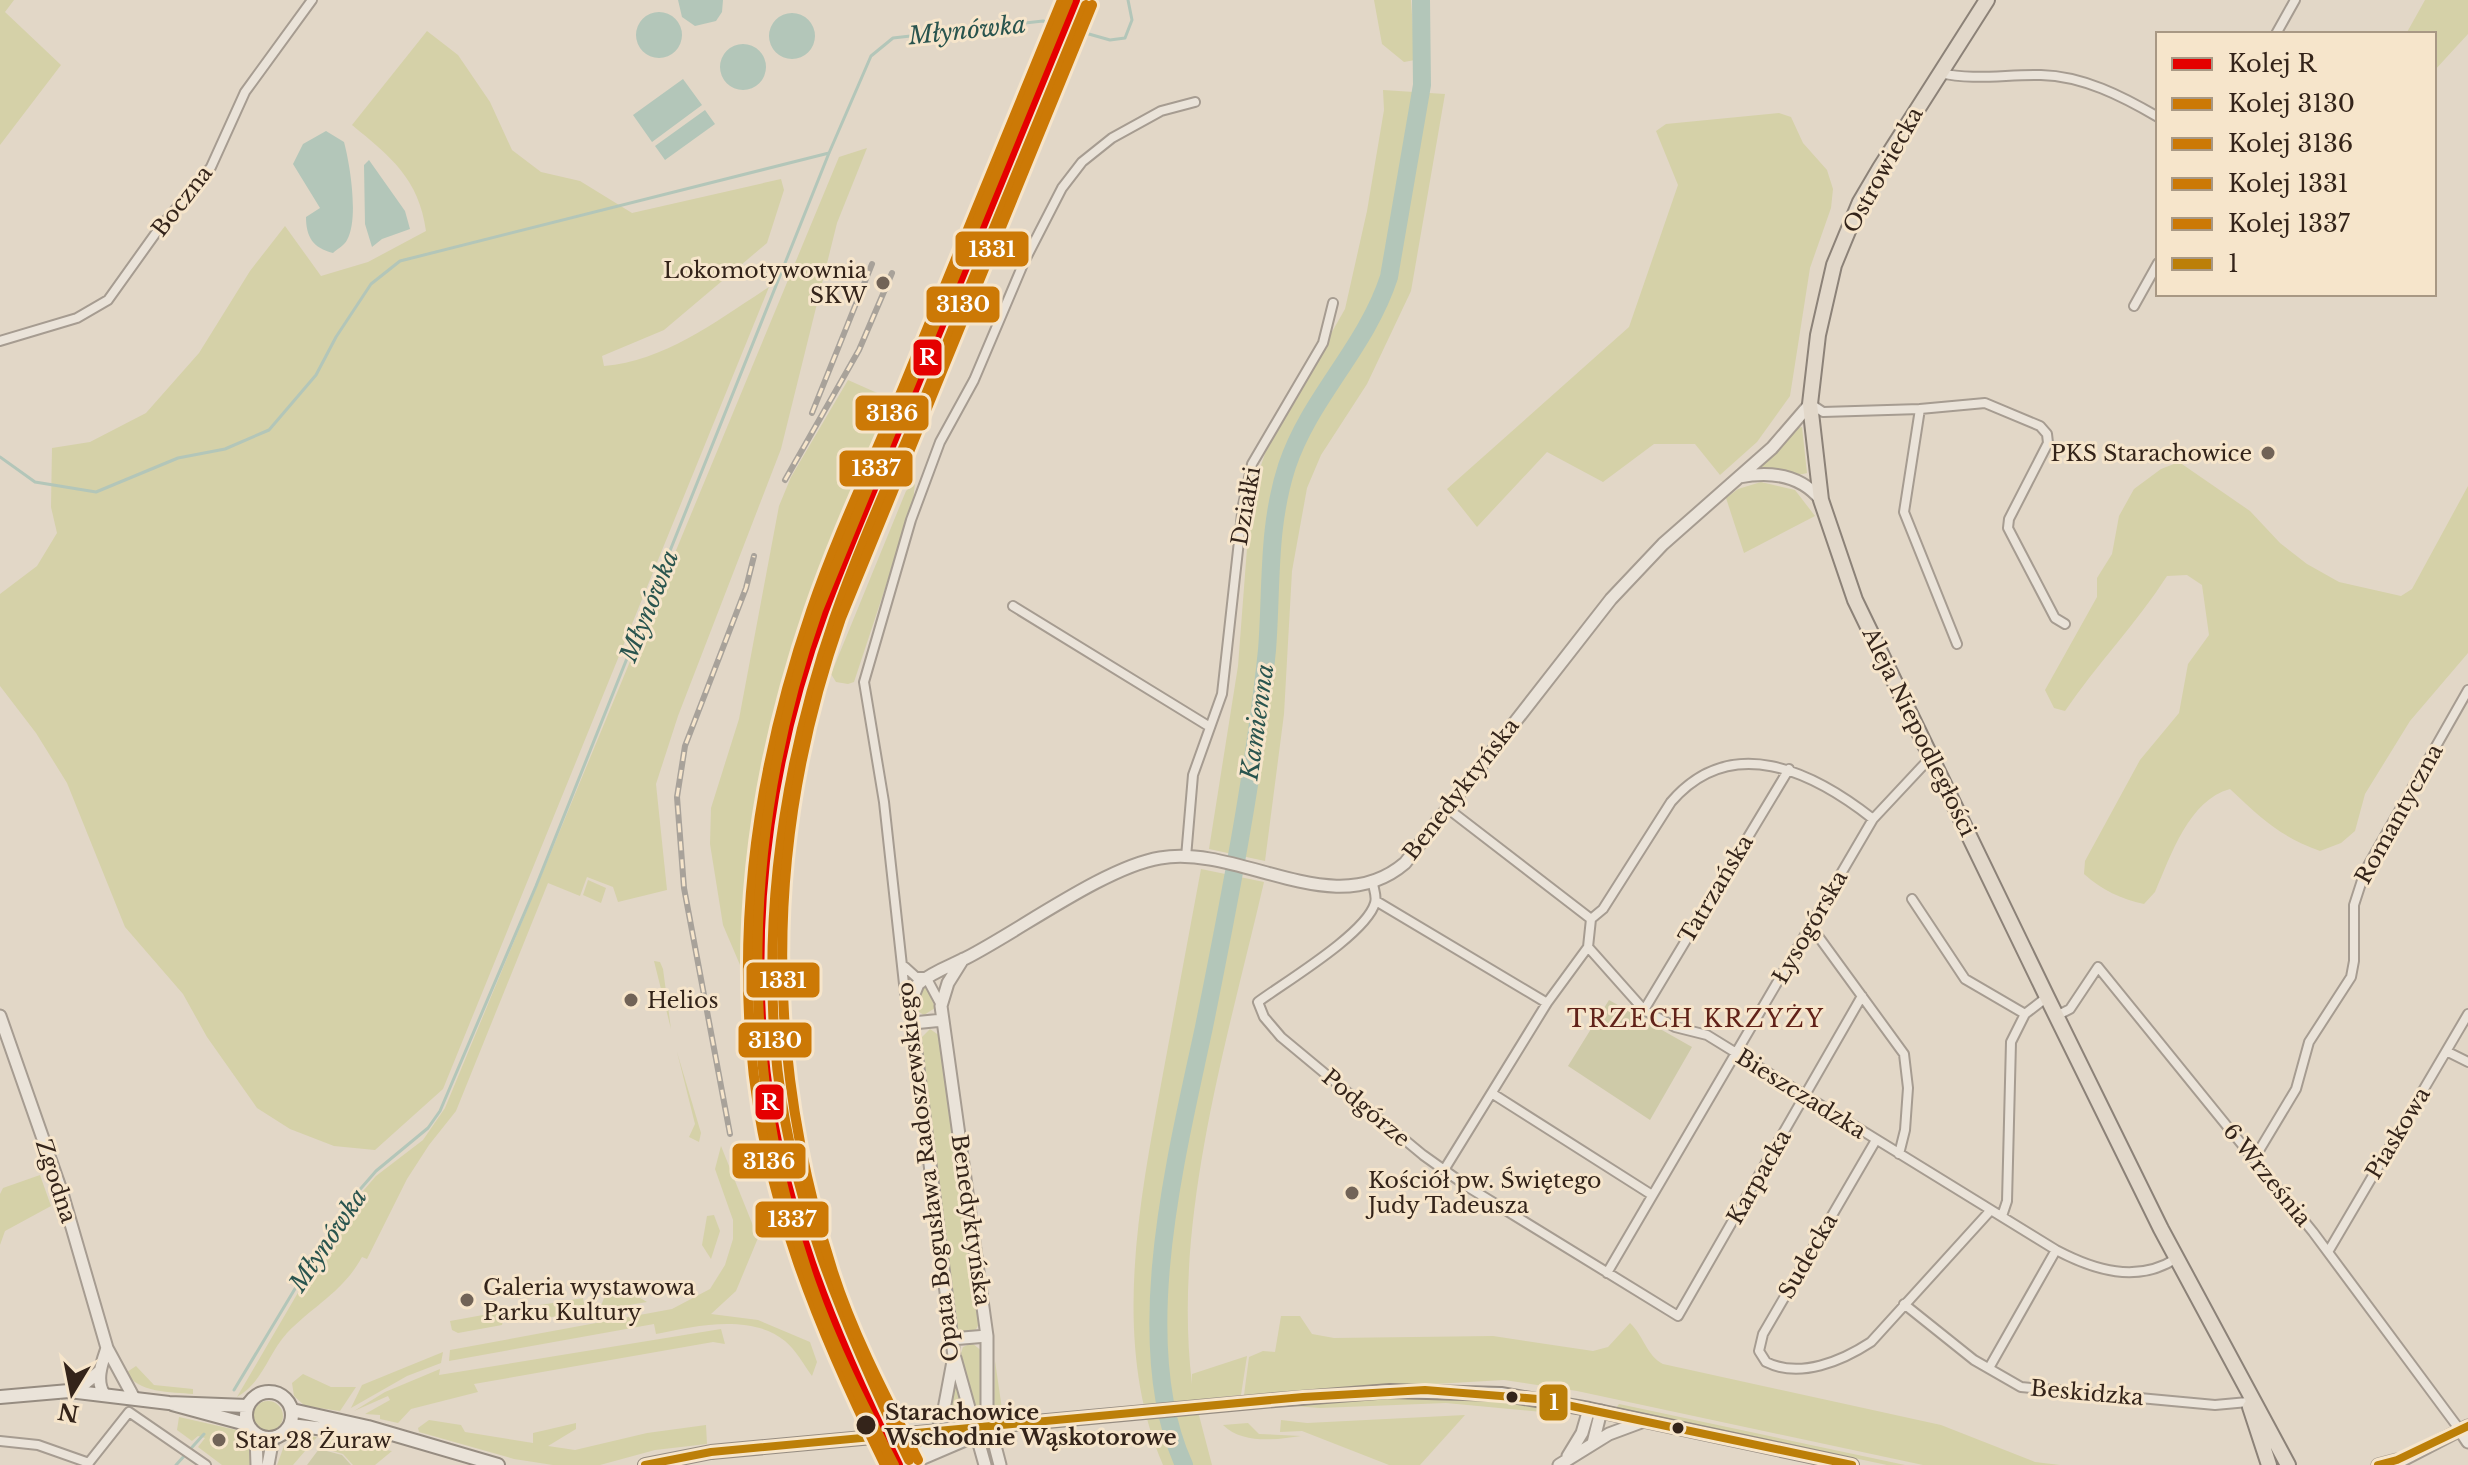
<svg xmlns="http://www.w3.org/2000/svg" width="2468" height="1465" viewBox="0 0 2468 1465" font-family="'Libre Baskerville',serif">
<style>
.green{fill:#d5d1a8}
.cemetery{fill:#cecaa8}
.water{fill:#b3c6b9}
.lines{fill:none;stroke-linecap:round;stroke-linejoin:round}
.stream{stroke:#b3c6b9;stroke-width:3}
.river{stroke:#b3c6b9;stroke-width:18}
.minor-casing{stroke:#a69c91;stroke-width:12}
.tertiary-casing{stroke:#a69c91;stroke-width:15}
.secondary-casing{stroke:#968c81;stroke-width:16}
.primary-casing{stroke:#8c8278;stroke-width:18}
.minor{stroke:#eae3d9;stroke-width:8}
.tertiary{stroke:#eae3d9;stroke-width:11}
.secondary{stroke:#eae3d9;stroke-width:12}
.primary{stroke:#e2d8ca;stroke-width:14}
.rail-casing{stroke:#a8a29a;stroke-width:6}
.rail{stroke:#f6e5cb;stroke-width:3;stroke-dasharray:9;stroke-linecap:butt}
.secondary-bridge-casing{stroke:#968c81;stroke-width:16;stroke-linecap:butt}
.secondary-bridge{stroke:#eae3d9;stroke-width:12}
.bus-1-casing{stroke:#f6e5cb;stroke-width:14}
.bus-1{stroke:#bc7f08;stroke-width:8}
.rail-1-casing{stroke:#f6e5cb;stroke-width:16}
.rail-2-casing{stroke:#f6e5cb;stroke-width:16}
.rail-3-casing{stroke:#f6e5cb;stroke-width:16}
.rail-4-casing{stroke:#f6e5cb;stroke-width:16}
.rail-5-casing{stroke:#f6e5cb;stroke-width:16}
.rail-1{stroke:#e50000;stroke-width:10}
.rail-2{stroke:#cc7906;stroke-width:10}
.rail-3{stroke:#cc7906;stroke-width:10}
.rail-4{stroke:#cc7906;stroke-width:10}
.rail-5{stroke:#cc7906;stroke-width:10}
.poi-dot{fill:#716357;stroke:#f6e5cb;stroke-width:3}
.bus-dot{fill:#34241a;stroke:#f6e5cb;stroke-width:3}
.labels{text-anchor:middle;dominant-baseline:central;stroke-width:6;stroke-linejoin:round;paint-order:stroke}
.street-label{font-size:22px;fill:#34241a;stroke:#f6e5cb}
.poi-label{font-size:22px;fill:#34241a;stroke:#f6e5cb;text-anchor:start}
.stop-label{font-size:22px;font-weight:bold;fill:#34241a;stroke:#f6e5cb;text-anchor:start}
.water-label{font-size:24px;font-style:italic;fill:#29544e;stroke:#f6e5cb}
.neighbourhood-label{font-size:24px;letter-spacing:2px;fill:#612219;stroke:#f6e5cb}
.line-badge{stroke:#f6e5cb;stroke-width:3}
.badge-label{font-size:22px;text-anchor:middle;font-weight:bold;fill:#fff}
</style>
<rect width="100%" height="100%" fill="#e2d7c7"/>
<!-- green -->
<path class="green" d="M0,0H14L5,12L61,65L0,145Z
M1374,0H1411L1415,60L1404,62L1382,44Z
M2425,0H2468V34L2434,71V34H2406Z
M427,31L458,55L490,102L512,150L541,172L580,181L632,213L781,179L784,190L767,243L664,330L602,356L604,366C665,361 718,320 769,287L443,1089L375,1150L334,1146L290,1129L257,1108L207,1037L183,994L125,927L67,783L36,733L0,686V594L37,566L57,533L51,507L52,448L90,442L146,413L199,353L250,271L285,226L321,276L368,262L426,231C419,179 391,157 352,125Z
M1383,90L1445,94L1411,291L1367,384L1321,455L1307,488L1292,571L1284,714L1265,861L1209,849L1238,666L1250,509L1258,474L1269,442L1345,309L1367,211L1384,110Z
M1779,113L1791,117L1803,143L1827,170L1833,189L1831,208L1810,268L1790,396L1757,442L1720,475L1695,444H1654L1603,482L1547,452L1477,527L1447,489L1629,327L1678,185L1656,131L1666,124Z
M867,148L837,223L781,449L678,716L656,784L667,890L618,902L613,887L587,877L580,896L548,883L456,1111L429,1145L407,1179L367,1259L362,1257C343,1292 314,1305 287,1333C267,1355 264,1381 237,1397L345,1212L376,1176L423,1140L445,1108L839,157Z
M848,380L902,404C859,507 808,610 781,718C761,801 750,887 750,973L743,972L723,925L710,844L711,808L739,719L779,506L791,477Z
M1802,427L1807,473C1793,478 1774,467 1757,468L1796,428Z
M2179,462L2250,511L2280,543L2307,564L2339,582L2401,596L2412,589L2468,486V653L2410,721L2365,794L2355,831L2341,843L2320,851C2279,836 2262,819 2230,789C2189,800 2171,855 2155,892L2144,904C2121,899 2102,890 2084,874L2085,861L2140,760L2179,713L2188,664L2209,635L2202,585L2187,575L2167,576C2136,624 2097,664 2065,711L2054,708L2045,690L2097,597V578L2112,554L2119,516L2134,489L2161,469Z
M915,482L913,504L854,682L848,684L836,682L831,674L906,491Z
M1761,482L1795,490L1815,516L1744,553L1726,498L1738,489Z
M1201,869L1264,882C1227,1042 1172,1219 1192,1384V1374L1247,1356L1241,1395L1195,1400L1212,1465H1163C1111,1343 1139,1205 1162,1079C1175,1009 1188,939 1201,869Z
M588,880L606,888L601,903L583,895Z
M654,961L660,962L663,969L671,1029Z
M926,984L935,1008L924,1015L919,1012V996Z
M930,1029L940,1036L980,1322L975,1331L965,1334L955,1328L921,1038Z
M677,1052L701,1133L699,1142L689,1137L695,1124Z
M721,1146L758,1238L736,1291L711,1314L758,1320L810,1342L817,1362L812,1376C804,1365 796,1350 785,1341C751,1313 694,1326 656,1334L654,1324L449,1361L450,1350L672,1309L710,1289L725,1265L733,1239V1220L715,1169Z
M40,1175L51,1206L5,1231L0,1245V1194L3,1188Z
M714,1215L720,1231L711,1259L702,1245L707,1216Z
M620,1286L647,1302L606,1309L601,1306L608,1287L616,1292Z
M583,1298L585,1308L581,1312L535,1320L528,1307Z
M505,1311L502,1325L458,1333L452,1330L450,1321Z
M1281,1316H1300L1312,1334L1334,1338L1493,1336L1593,1351L1608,1347L1630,1323C1644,1336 1646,1355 1663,1364L1941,1425L2035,1462L2060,1465H1923L1577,1391L1504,1380L1244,1395L1249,1357L1263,1351L1275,1352Z
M721,1329L725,1344L713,1342L474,1384L478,1392L411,1409L398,1423L380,1419V1415L365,1414L390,1400L388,1396L354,1411L385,1392L440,1369L439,1375Z
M972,1343L983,1352L981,1407L978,1409L974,1407L961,1353L963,1347Z
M443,1352L441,1363L407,1376L351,1408L362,1385Z
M995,1361L1002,1409L994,1410Z
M136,1366L154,1385L193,1389V1394C172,1392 136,1393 127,1372Z
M303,1374L331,1387H356L340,1411L305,1406L294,1396L292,1383Z
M956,1381L966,1424L963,1431L938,1445L948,1421Z
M1382,1397L1514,1401L1564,1410L1552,1413L1446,1403L1320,1408L1280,1405Z
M253 1416a15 15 0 1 1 30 0a15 15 0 1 1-30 0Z
M1619,1404L1905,1465H1887L1616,1408Z
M1465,1415L1420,1465H1389L1302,1431L1280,1432L1281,1420L1307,1423Z
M179,1417L241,1431L250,1446V1465H222L198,1447L205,1438L198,1436L192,1441L177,1430Z
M429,1420L461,1425L465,1432L533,1443V1433L576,1423V1429L548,1446L575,1450L647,1433L706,1425L707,1444L655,1450L600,1465H553L514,1459L419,1432L418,1428Z
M1248,1423L1259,1434L1301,1436C1276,1440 1242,1444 1223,1425Z
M301,1435L317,1437L293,1465H277L284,1446Z
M326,1438L392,1451L375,1465H353L343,1454L319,1447Z"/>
<!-- cemetery -->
<path class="cemetery" d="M1609,1000L1692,1047L1650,1120L1568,1066Z
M319,1449L342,1455L351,1465H307Z"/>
<!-- water -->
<path class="water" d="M678,0H723L722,12L716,21L695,26L682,17Z
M636 35a23 23 0 1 1 46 0a23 23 0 1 1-46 0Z
M769 36a23 23 0 1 1 46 0a23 23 0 1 1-46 0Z
M720 67a23 23 0 1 1 46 0a23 23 0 1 1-46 0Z
M683,79L702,105L652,142L633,115Z
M705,110L715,124L665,160L655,146Z
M326,131L344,142C350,164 359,219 347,240C345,245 337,249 333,253C313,248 306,237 306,217L320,208L293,164L303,144Z
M369,160L405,211L410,229L382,239L372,247L365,224L364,165Z"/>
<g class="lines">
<!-- stream -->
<path class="stream" d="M0,457L35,482L96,492L178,458L225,449L269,430L316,375L336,337L371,284L400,261L829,153
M234,1390L343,1209L376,1171L428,1128L440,1111L536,886L829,153L871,56L893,38L1043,21L1110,40L1125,38L1132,20L1128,0
M176,1465L204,1434"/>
<!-- river -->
<path class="river" d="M1184,1465C1128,1342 1177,1154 1204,1027C1221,943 1238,858 1251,772C1257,732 1263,690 1267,650C1272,586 1267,528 1287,466C1310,397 1366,348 1389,277L1422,85L1421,0"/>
<defs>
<path id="minor" d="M2276,34L2295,0
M1940,73C1974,81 2007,74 2041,75C2083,76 2122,96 2158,117
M2134,306L2158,263
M0,341L77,318L108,300L158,230L211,167L245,92L312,0
M1811,404L1823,412L1920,409L1904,512L1957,644
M1920,409L1985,403L2040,426L2047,434L2048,443L2009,519L2008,528L2055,618L2065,624
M1013,606L1210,727
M1447,808L1591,919
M1186,857L1193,775L1222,694L1243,505L1252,464L1323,343L1333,303
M1373,884C1374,890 1377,897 1375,903C1366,934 1285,982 1258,1002L1264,1017L1281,1037L1423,1155L1468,1187L1678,1316L1862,996
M1912,899L1965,979L2025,1014
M1376,901L1547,1003
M1591,919L1588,947L1644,1010L1675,1027L1707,1035L2056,1250C2094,1270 2137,1284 2177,1258
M1591,919L1603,909L1671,802C1731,732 1812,771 1873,819
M1810,925L1904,1054L1908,1088L1905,1130L1899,1154
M905,967L916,977H926L941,1005
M910,1004L905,993L884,802L864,682L911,520L940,442L974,380L1024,262L1062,188L1082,162L1112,138L1161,111L1195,102
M1644,1010L1789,769
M2056,1016L2070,1009L2098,967L2313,1232L2460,1430
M2448,1052L2468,1062
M1493,1094L1652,1195
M1876,1140L1763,1334L1759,1351L1766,1362C1800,1379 1842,1361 1871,1342L1990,1211
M2254,1159L2296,1089L2309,1042L2351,977L2354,961V905L2365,871L2468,690
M1444,1170L1547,1003L1588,947
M2002,1216L2007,1201L2011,1042L2025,1014L2047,997
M2328,1252L2468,1014
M1607,1273L1873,819L1931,757
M1904,1304L1974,1360L2021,1387L2215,1405L2248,1402
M1989,1368L2056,1250
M0,1441L38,1445L89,1463
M87,1465L129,1412L206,1465"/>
<path id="tertiary" d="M1739,477C1770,471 1800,474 1821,500
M0,1016L62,1193L107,1348L134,1398
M913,1023L943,1020
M951,1339L987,1336
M955,1358L985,1465
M76,1391L100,1371
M104,1394C95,1380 102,1363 107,1348
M988,1419L1000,1465
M2460,1430L2468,1442
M256,1436L257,1465
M1593,1443L1601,1411
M1568,1456L1582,1433L1589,1409
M921,1459L977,1435L987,1415V1336L941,1006L948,983L963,959
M914,1462L929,1446L942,1420L954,1356L910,1004L918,984C932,972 950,966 966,958C1019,931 1105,867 1160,858C1241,844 1334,924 1405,863L1611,599L1663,544L1772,448L1810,404
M268,1465L273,1438
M1559,1465L1609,1434L1644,1421
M2378,1465L2397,1460
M2393,1465L2468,1426"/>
<path id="secondary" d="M246 1415a23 23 0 1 1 46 0a23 23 0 1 1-46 0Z
M0,1397L69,1391L169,1403L247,1406
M1275,1400L1390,1391L1501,1394L1589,1409L1852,1465
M172,1404L246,1424
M292,1410L368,1427L498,1465
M290,1425L370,1434
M645,1465L711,1452"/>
<path id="primary" d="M1987,0L1880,168L1860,202L1834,265L1818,335L1810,404L1821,500L1855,600L2047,997L2161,1229L2288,1465
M2250,1407L2269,1465"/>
</defs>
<!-- minor casing -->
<use href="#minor" class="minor-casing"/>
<!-- tertiary casing -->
<use href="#tertiary" class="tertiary-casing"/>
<!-- secondary casing -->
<use href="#secondary" class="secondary-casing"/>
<!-- primary casing -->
<use href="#primary" class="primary-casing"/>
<!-- minor -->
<use href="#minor" class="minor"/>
<!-- tertiary -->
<use href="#tertiary" class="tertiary"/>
<!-- secondary -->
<use href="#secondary" class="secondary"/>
<!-- primary -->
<use href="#primary" class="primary"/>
<defs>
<path id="rail" d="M812,413L872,264
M785,480L859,350L892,273
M730,1134L684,888L677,797L685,746L746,588L754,556"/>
</defs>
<!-- rail casing -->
<use href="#rail" class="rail-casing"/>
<!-- rail -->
<use href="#rail" class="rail"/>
<defs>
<path id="secondary-bridge" d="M711,1452L1275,1400"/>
</defs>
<!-- secondary-bridge casing -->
<use href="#secondary-bridge" class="secondary-bridge-casing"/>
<!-- secondary-bridge -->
<use href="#secondary-bridge" class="secondary-bridge"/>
<defs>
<path id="bus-1" d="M645,1465L711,1452L1303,1397L1425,1390L1538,1399L1852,1465
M2378,1465L2397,1460L2468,1426"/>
</defs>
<!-- bus-1 casing -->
<use href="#bus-1" class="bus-1-casing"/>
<!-- bus-1 -->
<use href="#bus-1" class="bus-1"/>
<defs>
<path id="rail-1" d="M898,1465C833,1332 775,1196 763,1046C750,900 773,748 824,611C852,536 885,462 915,388C969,259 1022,129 1075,0"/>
<path id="rail-2" d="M909,1460C845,1328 786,1192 775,1044C764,899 787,756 834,619C860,544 894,471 925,397C978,266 1032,135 1086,5"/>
<path id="rail-3" d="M885,1465C820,1333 762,1195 751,1046C739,898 763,751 811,611C837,535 872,462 903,388C956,259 1009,129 1062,0"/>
<path id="rail-4" d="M918,1460C887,1399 854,1337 833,1272C763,1053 765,835 841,618L1092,5"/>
<path id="rail-5" d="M894,1465C863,1405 833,1346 811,1283C735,1064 742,827 818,610L1068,0"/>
</defs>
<!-- rail-1 casing -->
<use href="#rail-1" class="rail-1-casing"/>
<!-- rail-2 casing -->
<use href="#rail-2" class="rail-2-casing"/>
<!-- rail-3 casing -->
<use href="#rail-3" class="rail-3-casing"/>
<!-- rail-4 casing -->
<use href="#rail-4" class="rail-4-casing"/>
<!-- rail-5 casing -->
<use href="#rail-5" class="rail-5-casing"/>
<!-- rail-1 -->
<use href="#rail-1" class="rail-1"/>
<!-- rail-2 -->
<use href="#rail-2" class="rail-2"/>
<!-- rail-3 -->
<use href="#rail-3" class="rail-3"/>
<!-- rail-4 -->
<use href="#rail-4" class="rail-4"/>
<!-- rail-5 -->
<use href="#rail-5" class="rail-5"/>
</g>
<!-- markers -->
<g class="poi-dot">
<circle cx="883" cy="283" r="8"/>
<circle cx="2268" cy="453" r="8"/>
<circle cx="631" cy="1000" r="8"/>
<circle cx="1352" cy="1193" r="8"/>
<circle cx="467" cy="1300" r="8"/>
<circle cx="219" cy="1440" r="8"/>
</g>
<g class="bus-dot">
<circle cx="1512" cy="1397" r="7"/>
<circle cx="866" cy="1425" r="11"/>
<circle cx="1678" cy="1428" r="7"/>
</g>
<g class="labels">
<!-- street labels -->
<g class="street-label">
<text transform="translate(1883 170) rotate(-61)">Ostrowiecka</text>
<text transform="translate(182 201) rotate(-52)">Boczna</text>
<text transform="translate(1246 506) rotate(-80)">Działki</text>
<text transform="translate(1919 732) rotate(64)">Aleja Niepodległości</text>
<text transform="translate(1461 789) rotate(-52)">Benedyktyńska</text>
<text transform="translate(2399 814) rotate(-61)">Romantyczna</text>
<text transform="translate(1716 889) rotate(-59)">Tatrzańska</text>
<text transform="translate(1810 927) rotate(-60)">Łysogórska</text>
<text transform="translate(1801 1094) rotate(32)">Bieszczadzka</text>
<text transform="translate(1366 1108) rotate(40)">Podgórze</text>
<text transform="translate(2398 1133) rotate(-59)">Piaskowa</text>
<text transform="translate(928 1172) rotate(-97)">Opata Bogusława Radoszewskiego</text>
<text transform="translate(2267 1175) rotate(51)">6 Września</text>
<text transform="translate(1759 1177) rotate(-60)">Karpacka</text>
<text transform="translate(56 1181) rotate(72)">Zgodna</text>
<text transform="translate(971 1220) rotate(82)">Benedyktyńska</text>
<text transform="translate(1808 1256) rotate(-60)">Sudecka</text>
<text transform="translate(2087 1393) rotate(5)">Beskidzka</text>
</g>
<!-- poi labels -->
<g class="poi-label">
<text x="867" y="270" text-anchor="end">Lokomotywownia<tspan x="867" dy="25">SKW</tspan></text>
<text x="2252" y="453" text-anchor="end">PKS Starachowice</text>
<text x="647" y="1000">Helios</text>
<text x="1368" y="1180">Kościół pw. Świętego<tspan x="1368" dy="25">Judy Tadeusza</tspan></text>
<text x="483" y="1287">Galeria wystawowa<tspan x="483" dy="25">Parku Kultury</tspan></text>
<text x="235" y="1440">Star 28 Żuraw</text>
</g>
<!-- stop labels -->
<g class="stop-label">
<text x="885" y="1412">Starachowice<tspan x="885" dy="25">Wschodnie Wąskotorowe</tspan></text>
</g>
<!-- water labels -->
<g class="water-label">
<text transform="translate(967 30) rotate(-6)">Młynówka</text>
<text transform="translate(649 606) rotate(-68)">Młynówka</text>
<text transform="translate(1257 722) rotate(-82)">Kamienna</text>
<text transform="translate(328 1240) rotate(-56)">Młynówka</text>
</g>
<!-- neighbourhood labels -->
<g class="neighbourhood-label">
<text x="1696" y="1018">TRZECH KRZYŻY</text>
</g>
</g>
<g class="line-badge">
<rect x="954" y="230" width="76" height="38" rx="8" fill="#cc7906"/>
<rect x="925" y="285" width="76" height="39" rx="8" fill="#cc7906"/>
<rect x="912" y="338" width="31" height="39" rx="8" fill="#e50000"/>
<rect x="854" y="394" width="76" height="38" rx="8" fill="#cc7906"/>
<rect x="838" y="449" width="76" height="39" rx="8" fill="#cc7906"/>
<rect x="745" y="961" width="76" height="38" rx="8" fill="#cc7906"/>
<rect x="737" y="1021" width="76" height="38" rx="8" fill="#cc7906"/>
<rect x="754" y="1083" width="31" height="38" rx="8" fill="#e50000"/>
<rect x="731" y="1142" width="76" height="38" rx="8" fill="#cc7906"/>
<rect x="754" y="1200" width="76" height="39" rx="8" fill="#cc7906"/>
<rect x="1538" y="1383" width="31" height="39" rx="8" fill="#bc7f08"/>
</g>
<g class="badge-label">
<text x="992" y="257">1331</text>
<text x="963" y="312">3130</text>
<text x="928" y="365">R</text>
<text x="892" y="421">3136</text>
<text x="876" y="476">1337</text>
<text x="783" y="988">1331</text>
<text x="775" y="1048">3130</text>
<text x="770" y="1110">R</text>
<text x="769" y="1169">3136</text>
<text x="792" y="1227">1337</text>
<text x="1554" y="1410">1</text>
</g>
<!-- legend -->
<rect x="2156" y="32" width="280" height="264" fill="#f6e5cb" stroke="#a89884" stroke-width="2"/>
<rect x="2172" y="58" width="40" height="12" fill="#e50000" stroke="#a89884" stroke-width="2"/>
<text x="2228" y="72" font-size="24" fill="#34241a">Kolej R</text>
<rect x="2172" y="98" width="40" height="12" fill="#cc7906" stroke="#a89884" stroke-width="2"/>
<text x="2228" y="112" font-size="24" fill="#34241a">Kolej 3130</text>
<rect x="2172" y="138" width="40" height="12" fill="#cc7906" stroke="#a89884" stroke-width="2"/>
<text x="2228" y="152" font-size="24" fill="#34241a">Kolej 3136</text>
<rect x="2172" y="178" width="40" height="12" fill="#cc7906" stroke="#a89884" stroke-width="2"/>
<text x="2228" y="192" font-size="24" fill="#34241a">Kolej 1331</text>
<rect x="2172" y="218" width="40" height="12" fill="#cc7906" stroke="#a89884" stroke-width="2"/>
<text x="2228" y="232" font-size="24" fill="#34241a">Kolej 1337</text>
<rect x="2172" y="258" width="40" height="12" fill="#bc7f08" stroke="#a89884" stroke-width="2"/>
<text x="2228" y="272" font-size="24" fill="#34241a">1</text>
<!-- north arrow -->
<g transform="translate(72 1393) rotate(190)" stroke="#f6e5cb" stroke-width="6" paint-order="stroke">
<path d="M0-6L14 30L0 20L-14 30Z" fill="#34241a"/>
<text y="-12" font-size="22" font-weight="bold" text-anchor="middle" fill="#34241a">N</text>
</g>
</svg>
